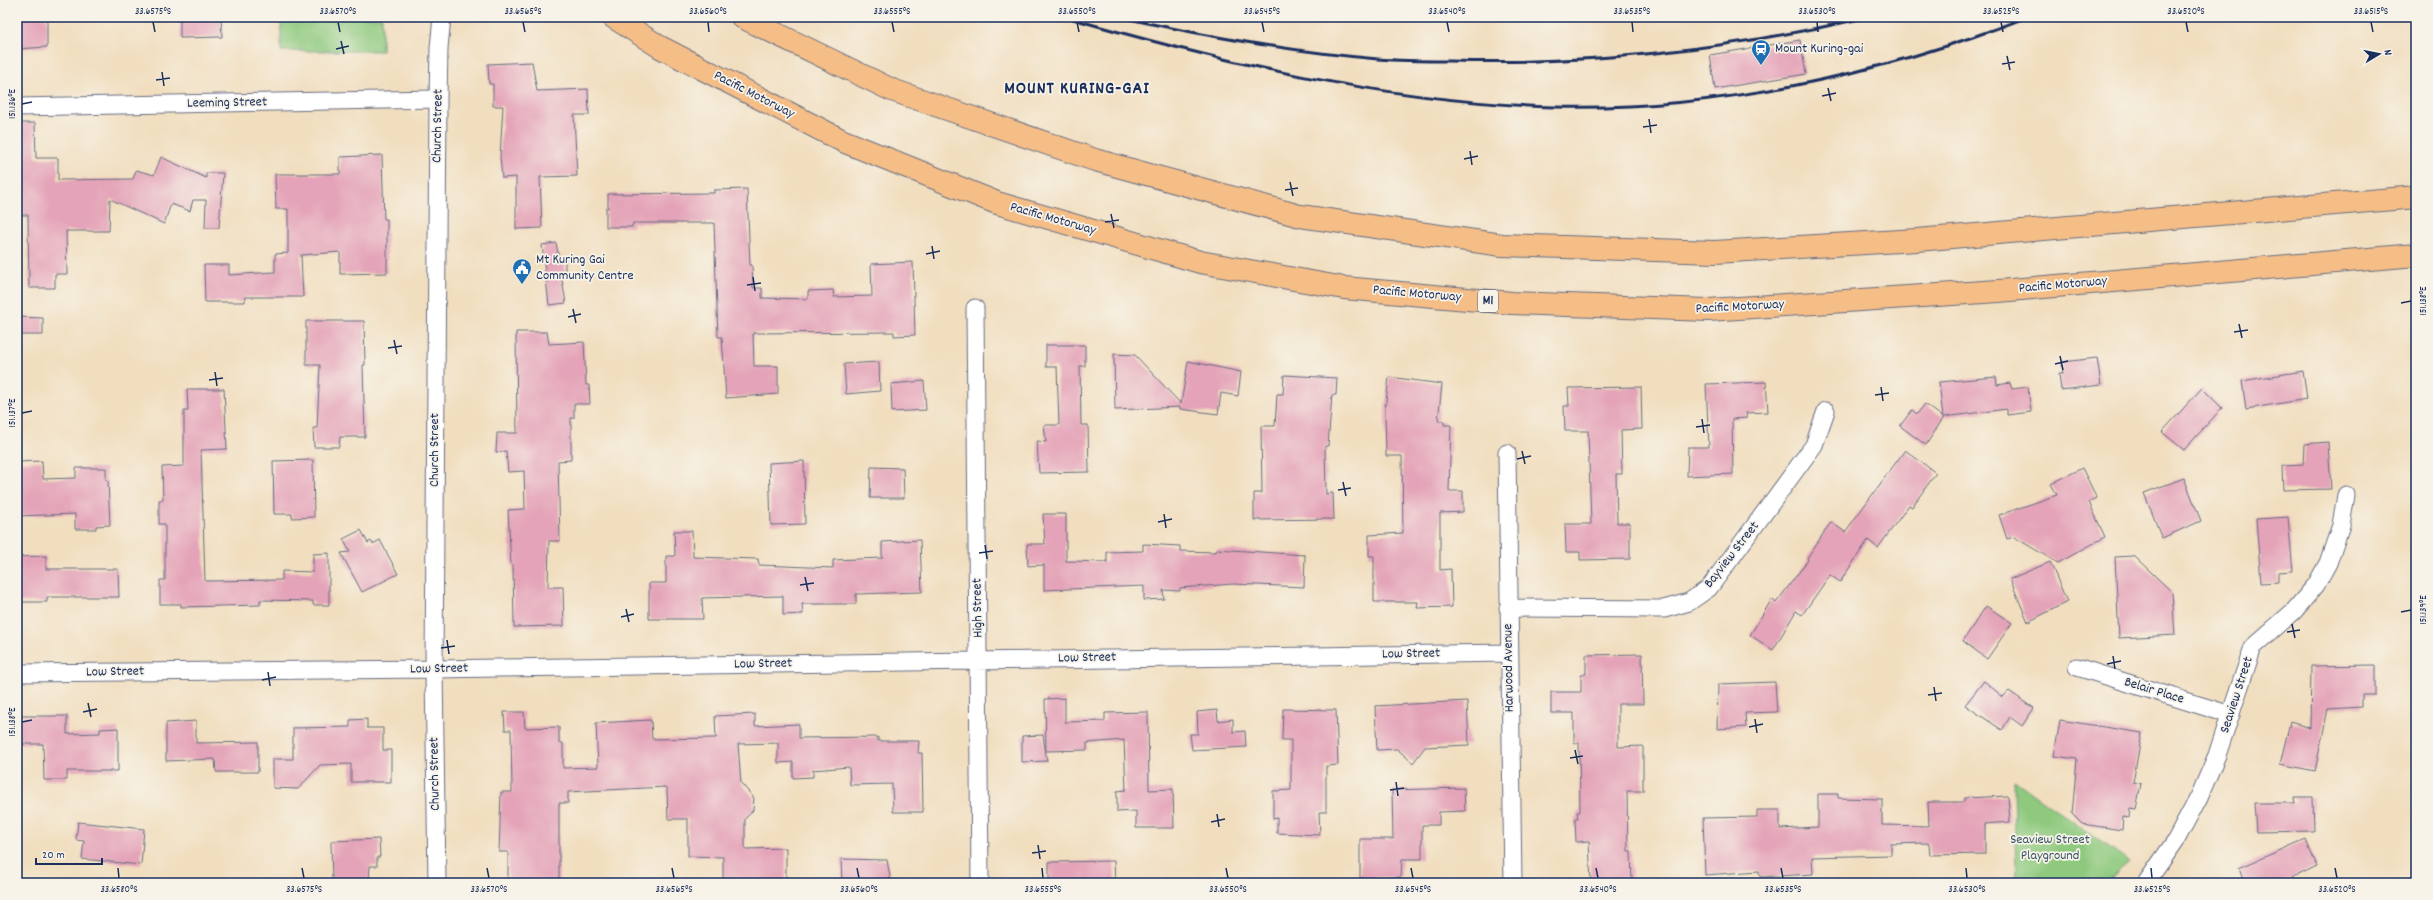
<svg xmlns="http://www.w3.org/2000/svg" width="2433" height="900" viewBox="0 0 2433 900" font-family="Dekko,sans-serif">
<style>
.green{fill:#8ec97e;stroke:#547c6e}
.building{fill:#e4a3b8}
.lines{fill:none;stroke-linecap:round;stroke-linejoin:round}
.street-casing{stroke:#666c80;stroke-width:19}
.highway-casing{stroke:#666c80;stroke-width:24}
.street{stroke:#fff;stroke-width:17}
.highway{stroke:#f6be87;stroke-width:22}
.rail{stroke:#1b2f5e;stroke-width:3}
.ticks{fill:none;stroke:#1b2f5e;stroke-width:1.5}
.labels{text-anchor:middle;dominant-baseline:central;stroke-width:3.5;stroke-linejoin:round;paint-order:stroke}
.shield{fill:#f7f3e8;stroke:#5d6a87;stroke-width:1}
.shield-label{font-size:13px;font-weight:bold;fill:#1b2f5e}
.poi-label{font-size:14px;fill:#1b2f5e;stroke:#f7f3e8;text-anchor:start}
.street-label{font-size:14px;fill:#1b2f5e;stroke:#f7f3e8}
.park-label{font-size:14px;fill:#385666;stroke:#f7f3e8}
.district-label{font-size:18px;font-weight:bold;letter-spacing:1px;fill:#1b2f5e;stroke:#f7f3e8}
.neatline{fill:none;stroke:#1b2f5e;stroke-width:1.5}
.ticks-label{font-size:10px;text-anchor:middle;fill:#1b2f5e}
</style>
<rect width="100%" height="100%" fill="#f7f3e8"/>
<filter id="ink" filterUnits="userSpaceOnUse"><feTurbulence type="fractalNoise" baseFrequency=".025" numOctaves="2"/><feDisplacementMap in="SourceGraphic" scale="8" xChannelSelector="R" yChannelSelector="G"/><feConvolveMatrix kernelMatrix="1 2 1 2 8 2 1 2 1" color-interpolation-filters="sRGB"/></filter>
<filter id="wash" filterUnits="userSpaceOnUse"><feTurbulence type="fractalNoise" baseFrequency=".012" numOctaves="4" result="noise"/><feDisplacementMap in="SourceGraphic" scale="16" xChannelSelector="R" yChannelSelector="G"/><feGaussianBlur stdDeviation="0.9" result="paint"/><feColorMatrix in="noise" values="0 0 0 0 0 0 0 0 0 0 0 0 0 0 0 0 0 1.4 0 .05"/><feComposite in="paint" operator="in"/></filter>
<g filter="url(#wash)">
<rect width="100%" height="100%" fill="#f1debf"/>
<!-- green -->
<path class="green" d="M281,17H382V51H281Z
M2014,780L2130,862L2106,883H2016Z"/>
<g id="blocks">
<!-- building -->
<path class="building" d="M17,17H47V47L17,49Z
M180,17H221L222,37L180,38Z
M1800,40L1806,74L1715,89L1710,55Z
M532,62L537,91L588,89L589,115H574L577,176L540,177L542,228L516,229V177L502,178L500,156L503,106H493V84H489L488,64Z
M19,123H35L36,158H58V180L133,179L136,170L154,175L161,157L206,178V173H223L219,228H205L206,200H193L190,211L171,204L164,224L110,199L109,231H66L67,274H55V288H29L28,215H17V190H19Z
M382,155L384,219H387V273L340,274V252L301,255L303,297H245V302H205L204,265H229V275L275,272V254L288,253V209H276L275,174H340V157Z
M747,189L750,265H752L753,288H762V298L808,299V291L833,290L834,297L872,296L871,264L913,262L915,335L894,336V332L753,333L754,366H778V394L726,398L722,337H718L714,223H633L632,227H606V208H608V194L714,193V190Z
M556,243L559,258H565V273L561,274L566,303L549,305L542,245Z
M17,317L43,318V335H18Z
M306,321H364L365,365H363L365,437H340L339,447H314L313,428H317L320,365H306Z
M516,332H547L549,344L584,342L586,385H589L590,404H574V418H571V460L558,461L560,541H549L548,587H563L564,626L514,627L513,565H511L508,510L525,509L524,471L508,472L506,451L496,452L497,433H517Z
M1046,345H1085V366H1080L1081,425H1088L1089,472L1039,473L1037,441L1046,442L1044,425H1059L1057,367H1046Z
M1114,354L1135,355L1181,404L1188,361L1241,372L1238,396L1221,393L1218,414L1180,409V407L1115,410Z
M2097,358L2101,385L2061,390L2059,373H2063L2062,362Z
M879,362L880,391L846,394L844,364Z
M2303,371L2307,399L2246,409L2242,381Z
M1284,375L1337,378L1336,395H1332L1328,446H1325L1326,494L1333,493L1334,519L1254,520V493H1262L1261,426H1275L1277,394H1283Z
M1389,377L1442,384L1438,421H1444V425H1451L1449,491H1463V512L1440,513V570L1451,569L1452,607L1417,608L1418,602H1374V556H1369V535L1403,533L1402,456H1386L1385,409Z
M1996,377L1997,385L2010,383L2012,389L2028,387L2031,412L2007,415V409L1944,417L1926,445L1900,426L1912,410L1917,414L1925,404L1943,417L1939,382Z
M924,381L926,410L892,412L891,384Z
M1766,382L1768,412L1746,413L1747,418L1732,419L1733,474L1687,476L1688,447H1709L1706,384Z
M1641,387L1642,429L1621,430L1622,474H1616L1617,523H1630V559L1580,560V552H1566L1565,524H1591L1588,431H1565L1564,406H1569L1568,388Z
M2202,388L2222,408L2184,450L2162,432Z
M187,389H224L227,449L201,450L205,581L282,580V571L313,572V554L329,553V605H313V601L260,600V605L181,607V604H160V580H165V524H159V500H163L162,467L184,466V411H188Z
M2328,442L2331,489L2283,490L2282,466L2303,465L2304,444Z
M1905,450L1936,473L1912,507L1909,505L1878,548L1868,540L1840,582L1830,575L1802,615L1796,611L1773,650L1750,635L1772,599L1776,603L1808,560L1807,558L1831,522L1845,532Z
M313,460L314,517L292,518V514H274L273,461Z
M42,461L43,479L76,478V468H106V480H108L110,525L96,526V529H75V514L17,516V462Z
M804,461L805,524L771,525L769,463Z
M871,467L903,468L904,498H870Z
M2082,468L2097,498L2089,502L2105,537L2058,563L2014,537L2007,539L1999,515L2057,495L2051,484Z
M2184,478L2201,521L2162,538L2144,493Z
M1043,514H1066V561L1107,562V552L1143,551V544L1180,546V551L1216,552L1217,549L1305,555L1304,587L1233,584L1180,588V591L1163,590L1164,599L1144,600V586L1044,590V565L1028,566L1027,544H1045Z
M2288,517L2293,571L2278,572V582L2261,583L2256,519Z
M361,530L368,543L371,541L373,544L380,540L398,574L362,592L341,553L350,552L343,539Z
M674,531H692L693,557L758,559L759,565L833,568V560L882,558V542L920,540L922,592L856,594V604H802L803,614L783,615V596L702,598L703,619H649V583H666V556H675Z
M46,556V569H118L119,597H47V602H17V557Z
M2134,556L2172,592L2175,635L2119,638L2115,557Z
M2050,562L2067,602L2028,622L2010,579Z
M1986,606L2012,623L1987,659L1963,641Z
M1642,654L1643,704H1618V747L1643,746V791H1627L1628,851H1631L1632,883H1591L1589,841L1576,842L1575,818H1578L1577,812H1580L1579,743H1574V713H1551V692H1581V674H1586V655Z
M2375,665V695H2362V707L2328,709L2315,771L2280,764L2290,722L2310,728L2311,666Z
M1984,681L2003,697L2009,691L2034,708L2022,726L2010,717L2002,730L1965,705Z
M1775,682L1777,712L1745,713L1746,727L1717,729L1718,684Z
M1065,698V722L1105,721V713L1148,712L1149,790L1173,789L1174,828H1136V811L1117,812V791L1126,790L1124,740L1087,743V750L1046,751L1045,699Z
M1467,701L1469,745L1425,747L1413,763L1397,749L1377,750L1375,706Z
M1283,709L1336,710L1338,765L1326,766V812H1319L1320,835L1277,833V818L1273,819V791L1291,790V740H1282Z
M1217,710L1218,721L1233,719V732L1245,731L1246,747L1192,750L1190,734H1198L1197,712Z
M504,712H524L525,728L559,727V743H563V768L598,767L596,723L651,720L652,739L716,738L715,716L755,714V726L799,724V738L878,737V741H919L918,753H922L923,812H893L892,784L850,785L849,767L813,770V777L793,778V762L778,763V743L738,744L741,783L754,798L753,810L745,819V849L786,848V883H723V857L688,856V819H668L667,789L665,787L568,792V803H559V883H508V852H499L501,792H512L511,730H505Z
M17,716H67V734L100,733V729L118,728V771H67V780H44L43,744H17Z
M367,719V728H383V750H391V782H351V764L320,765L298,789L273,788V759H293V728L350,727V720Z
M2060,720L2142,733L2133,782L2141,784L2136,809L2130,808L2129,818L2123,817L2122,830L2082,824L2072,814L2077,759L2054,756Z
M196,721V743L258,742V772H216L215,759L166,761V723Z
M1043,735L1047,761L1022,762V736Z
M1464,788L1465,811L1439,812V825H1422V859H1402L1401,877L1360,878V839H1393L1392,790Z
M1818,794H1838V798L1882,799V825L1929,826L1928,802H1964V798L2008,796L2010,822L1985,824V854L1930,855L1929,843L1891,844V855L1812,857L1813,874L1760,877L1759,871L1705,875L1703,818L1757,817V810H1780V829L1818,827Z
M2294,797H2313L2314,831L2256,832L2254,803H2295Z
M78,822L144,829L141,865L82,859L84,841L76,840Z
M379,839L380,857H377V866H370L369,882L332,883L331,841Z
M2306,839L2317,866L2282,883H2244L2239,868Z
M841,859L887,860L891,883H842Z
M1114,861L1115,883H1049V862Z"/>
</g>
</g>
<g filter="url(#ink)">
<use href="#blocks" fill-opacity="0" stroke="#666c80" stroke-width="1"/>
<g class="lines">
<defs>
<path id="street" d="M17,107L438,99
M975,308L980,883
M1507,453L1513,883
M1508,608L1664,609L1689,602L1709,588L1814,445L1826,411
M2077,667L2231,715
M17,673L434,669L1509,653
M437,883L434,669L438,99L439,48L442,17
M2146,883L2176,840L2199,797L2217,755L2253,647L2294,611L2316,585L2328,563L2341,525L2346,495"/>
<path id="highway" d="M613,17L660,47L843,141L997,203L1200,262L1344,288L1512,303L1708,310L1999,291L2416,255
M742,17L892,90L1095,160L1300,216L1502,245L1715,252L1917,240L2416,197"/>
</defs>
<!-- street casing -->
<use href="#street" class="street-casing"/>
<!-- highway casing -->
<use href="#highway" class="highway-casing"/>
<!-- street -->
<use href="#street" class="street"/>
<!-- highway -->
<use href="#highway" class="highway"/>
<!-- rail -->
<path class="rail" d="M1066,17C1224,63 1389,102 1555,107C1715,111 1879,75 2027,17
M1120,17C1205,36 1291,52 1378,59C1402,61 1427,61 1450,61C1594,65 1729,49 1869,17"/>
</g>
</g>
<!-- ticks -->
<path class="ticks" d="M153,22L155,32M338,22L340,32M523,22L525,32M708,22L709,32M892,22L894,32M1077,22L1079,32M1262,22L1264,32M1447,22L1449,32M1632,22L1633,32M1817,22L1818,32M2001,22L2003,32M2186,22L2188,32M2371,22L2373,32M341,41L344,54M336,49L349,46M2007,56L2010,70M2002,64L2015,62M162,72L164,86M156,80L170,78M1828,88L1831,101M1822,96L1836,93M22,104L32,102M1649,119L1651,133M1643,127L1657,125M1470,151L1472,165M1464,159L1478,156M1290,182L1293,196M1285,190L1298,188M1111,214L1114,228M1105,222L1119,220M932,246L934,259M926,254L940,251M753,277L755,291M747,285L761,283M2401,303L2411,301M573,309L576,323M568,317L581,314M2239,324L2242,338M2234,332L2248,330M394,340L397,354M388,348L402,346M2060,356L2063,370M2055,364L2068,361M215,372L217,386M209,380L223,378M1881,387L1883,401M1875,395L1889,393M22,413L32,411M1702,419L1704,433M1696,427L1710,425M1522,451L1525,464M1517,459L1531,456M1343,482L1346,496M1338,490L1351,488M1164,514L1166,528M1158,522L1172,519M985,545L987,559M979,553L993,551M805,577L808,591M800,585L814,583M626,609L629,622M2401,612L2411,610M621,617L634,614M2292,624L2295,638M2287,632L2300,630M447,640L449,654M441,648L455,646M2113,656L2115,669M2107,664L2121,661M268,672L270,686M262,680L276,677M1934,687L1936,701M1928,695L1942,693M88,703L91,717M83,712L97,709M1755,719L1757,733M22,722L32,720M1749,727L1763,724M1575,750L1578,764M1570,758L1583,756M1396,782L1398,796M1390,790L1404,788M1217,814L1219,827M1211,822L1225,819M1038,845L1040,859M1032,853L1046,851M118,868L119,878M302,868L304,878M487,868L489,878M672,868L674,878M857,868L859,878M1042,868L1043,878M1226,868L1228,878M1411,868L1413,878M1596,868L1598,878M1781,868L1783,878M1966,868L1967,878M2151,868L2152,878M2335,868L2337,878"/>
<!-- icons -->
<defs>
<symbol id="station-pin" viewBox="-11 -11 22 30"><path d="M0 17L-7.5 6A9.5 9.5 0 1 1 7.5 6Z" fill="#1f6fb2" stroke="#f7f3e8"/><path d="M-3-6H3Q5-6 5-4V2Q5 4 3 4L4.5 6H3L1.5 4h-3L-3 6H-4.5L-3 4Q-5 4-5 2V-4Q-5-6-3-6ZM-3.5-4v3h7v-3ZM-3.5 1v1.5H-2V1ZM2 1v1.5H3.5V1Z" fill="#fff"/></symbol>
<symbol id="civic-pin" viewBox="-11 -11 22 30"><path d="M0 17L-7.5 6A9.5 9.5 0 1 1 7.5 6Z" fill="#1f6fb2" stroke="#f7f3e8"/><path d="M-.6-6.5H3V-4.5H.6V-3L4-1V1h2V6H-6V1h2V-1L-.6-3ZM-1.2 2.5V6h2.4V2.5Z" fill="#fff"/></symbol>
</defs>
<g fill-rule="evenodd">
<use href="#station-pin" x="1750" y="38" width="22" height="30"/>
<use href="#civic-pin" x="511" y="257" width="22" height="30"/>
</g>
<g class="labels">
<!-- shield labels -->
<rect class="shield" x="1478" y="290" width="20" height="22" rx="3"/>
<g class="shield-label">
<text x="1488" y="301">M1</text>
</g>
<!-- poi labels -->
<g class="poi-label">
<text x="1775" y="49">Mount Kuring-gai</text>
<text x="536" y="260">Mt Kuring Gai<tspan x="536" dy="16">Community Centre</tspan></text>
</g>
<!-- street labels -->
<g class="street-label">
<text transform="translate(754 95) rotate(27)">Pacific Motorway</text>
<text transform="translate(227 103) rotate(-1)">Leeming Street</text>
<text transform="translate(438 126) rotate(-89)">Church Street</text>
<text transform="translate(1053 219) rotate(16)">Pacific Motorway</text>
<text transform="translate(2063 285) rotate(-5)">Pacific Motorway</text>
<text transform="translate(1417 294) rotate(5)">Pacific Motorway</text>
<text transform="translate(1740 307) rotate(-3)">Pacific Motorway</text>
<text transform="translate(435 450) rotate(-90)">Church Street</text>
<text transform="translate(1732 555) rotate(-52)">Bayview Street</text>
<text transform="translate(978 608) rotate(-91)">High Street</text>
<text transform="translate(1411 654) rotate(-1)">Low Street</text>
<text transform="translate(1087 658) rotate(-1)">Low Street</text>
<text transform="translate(763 664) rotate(-1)">Low Street</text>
<text transform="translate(1509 668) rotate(-91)">Harwood Avenue</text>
<text transform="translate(439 669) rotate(-1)">Low Street</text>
<text transform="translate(115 672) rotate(-1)">Low Street</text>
<text transform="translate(2154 691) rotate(17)">Belair Place</text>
<text transform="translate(2237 695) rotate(-72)">Seaview Street</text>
<text transform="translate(435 774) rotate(-91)">Church Street</text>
</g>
<!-- park labels -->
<g class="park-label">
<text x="2050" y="840">Seaview Street<tspan x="2050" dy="16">Playground</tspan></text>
</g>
<!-- district labels -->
<g class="district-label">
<text x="1077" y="89">MOUNT KURING-GAI</text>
</g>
</g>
<!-- margin -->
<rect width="2433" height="900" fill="none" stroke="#f7f3e8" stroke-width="44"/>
<!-- north arrow -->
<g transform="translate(2379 54) rotate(80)" stroke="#f7f3e8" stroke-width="3" paint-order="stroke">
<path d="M0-3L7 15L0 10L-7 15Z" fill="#1b2f5e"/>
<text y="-6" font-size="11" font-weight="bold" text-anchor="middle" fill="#1b2f5e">N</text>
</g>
<!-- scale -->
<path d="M36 858v6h66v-6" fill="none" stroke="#1b2f5e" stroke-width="2"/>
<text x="42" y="858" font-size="12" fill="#1b2f5e" stroke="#f7f3e8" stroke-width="3" paint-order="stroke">20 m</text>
<rect x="22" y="22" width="2389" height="856" class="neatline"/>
<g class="ticks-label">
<text x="153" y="14">33.6575°S</text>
<text x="338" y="14">33.6570°S</text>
<text x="523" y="14">33.6565°S</text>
<text x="708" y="14">33.6560°S</text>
<text x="892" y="14">33.6555°S</text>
<text x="1077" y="14">33.6550°S</text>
<text x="1262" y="14">33.6545°S</text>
<text x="1447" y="14">33.6540°S</text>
<text x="1632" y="14">33.6535°S</text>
<text x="1817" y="14">33.6530°S</text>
<text x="2001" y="14">33.6525°S</text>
<text x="2186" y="14">33.6520°S</text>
<text x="2371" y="14">33.6515°S</text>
<text transform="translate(11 104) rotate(-90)" y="4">151.136°E</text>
<text transform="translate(2422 301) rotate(-90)" y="4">151.138°E</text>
<text transform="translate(11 413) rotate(-90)" y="4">151.137°E</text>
<text transform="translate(2422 610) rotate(-90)" y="4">151.139°E</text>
<text transform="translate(11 722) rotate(-90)" y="4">151.138°E</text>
<text x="119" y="892">33.6580°S</text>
<text x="304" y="892">33.6575°S</text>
<text x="489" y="892">33.6570°S</text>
<text x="674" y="892">33.6565°S</text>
<text x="859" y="892">33.6560°S</text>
<text x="1043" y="892">33.6555°S</text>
<text x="1228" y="892">33.6550°S</text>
<text x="1413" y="892">33.6545°S</text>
<text x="1598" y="892">33.6540°S</text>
<text x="1783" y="892">33.6535°S</text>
<text x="1967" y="892">33.6530°S</text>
<text x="2152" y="892">33.6525°S</text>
<text x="2337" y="892">33.6520°S</text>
</g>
</svg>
